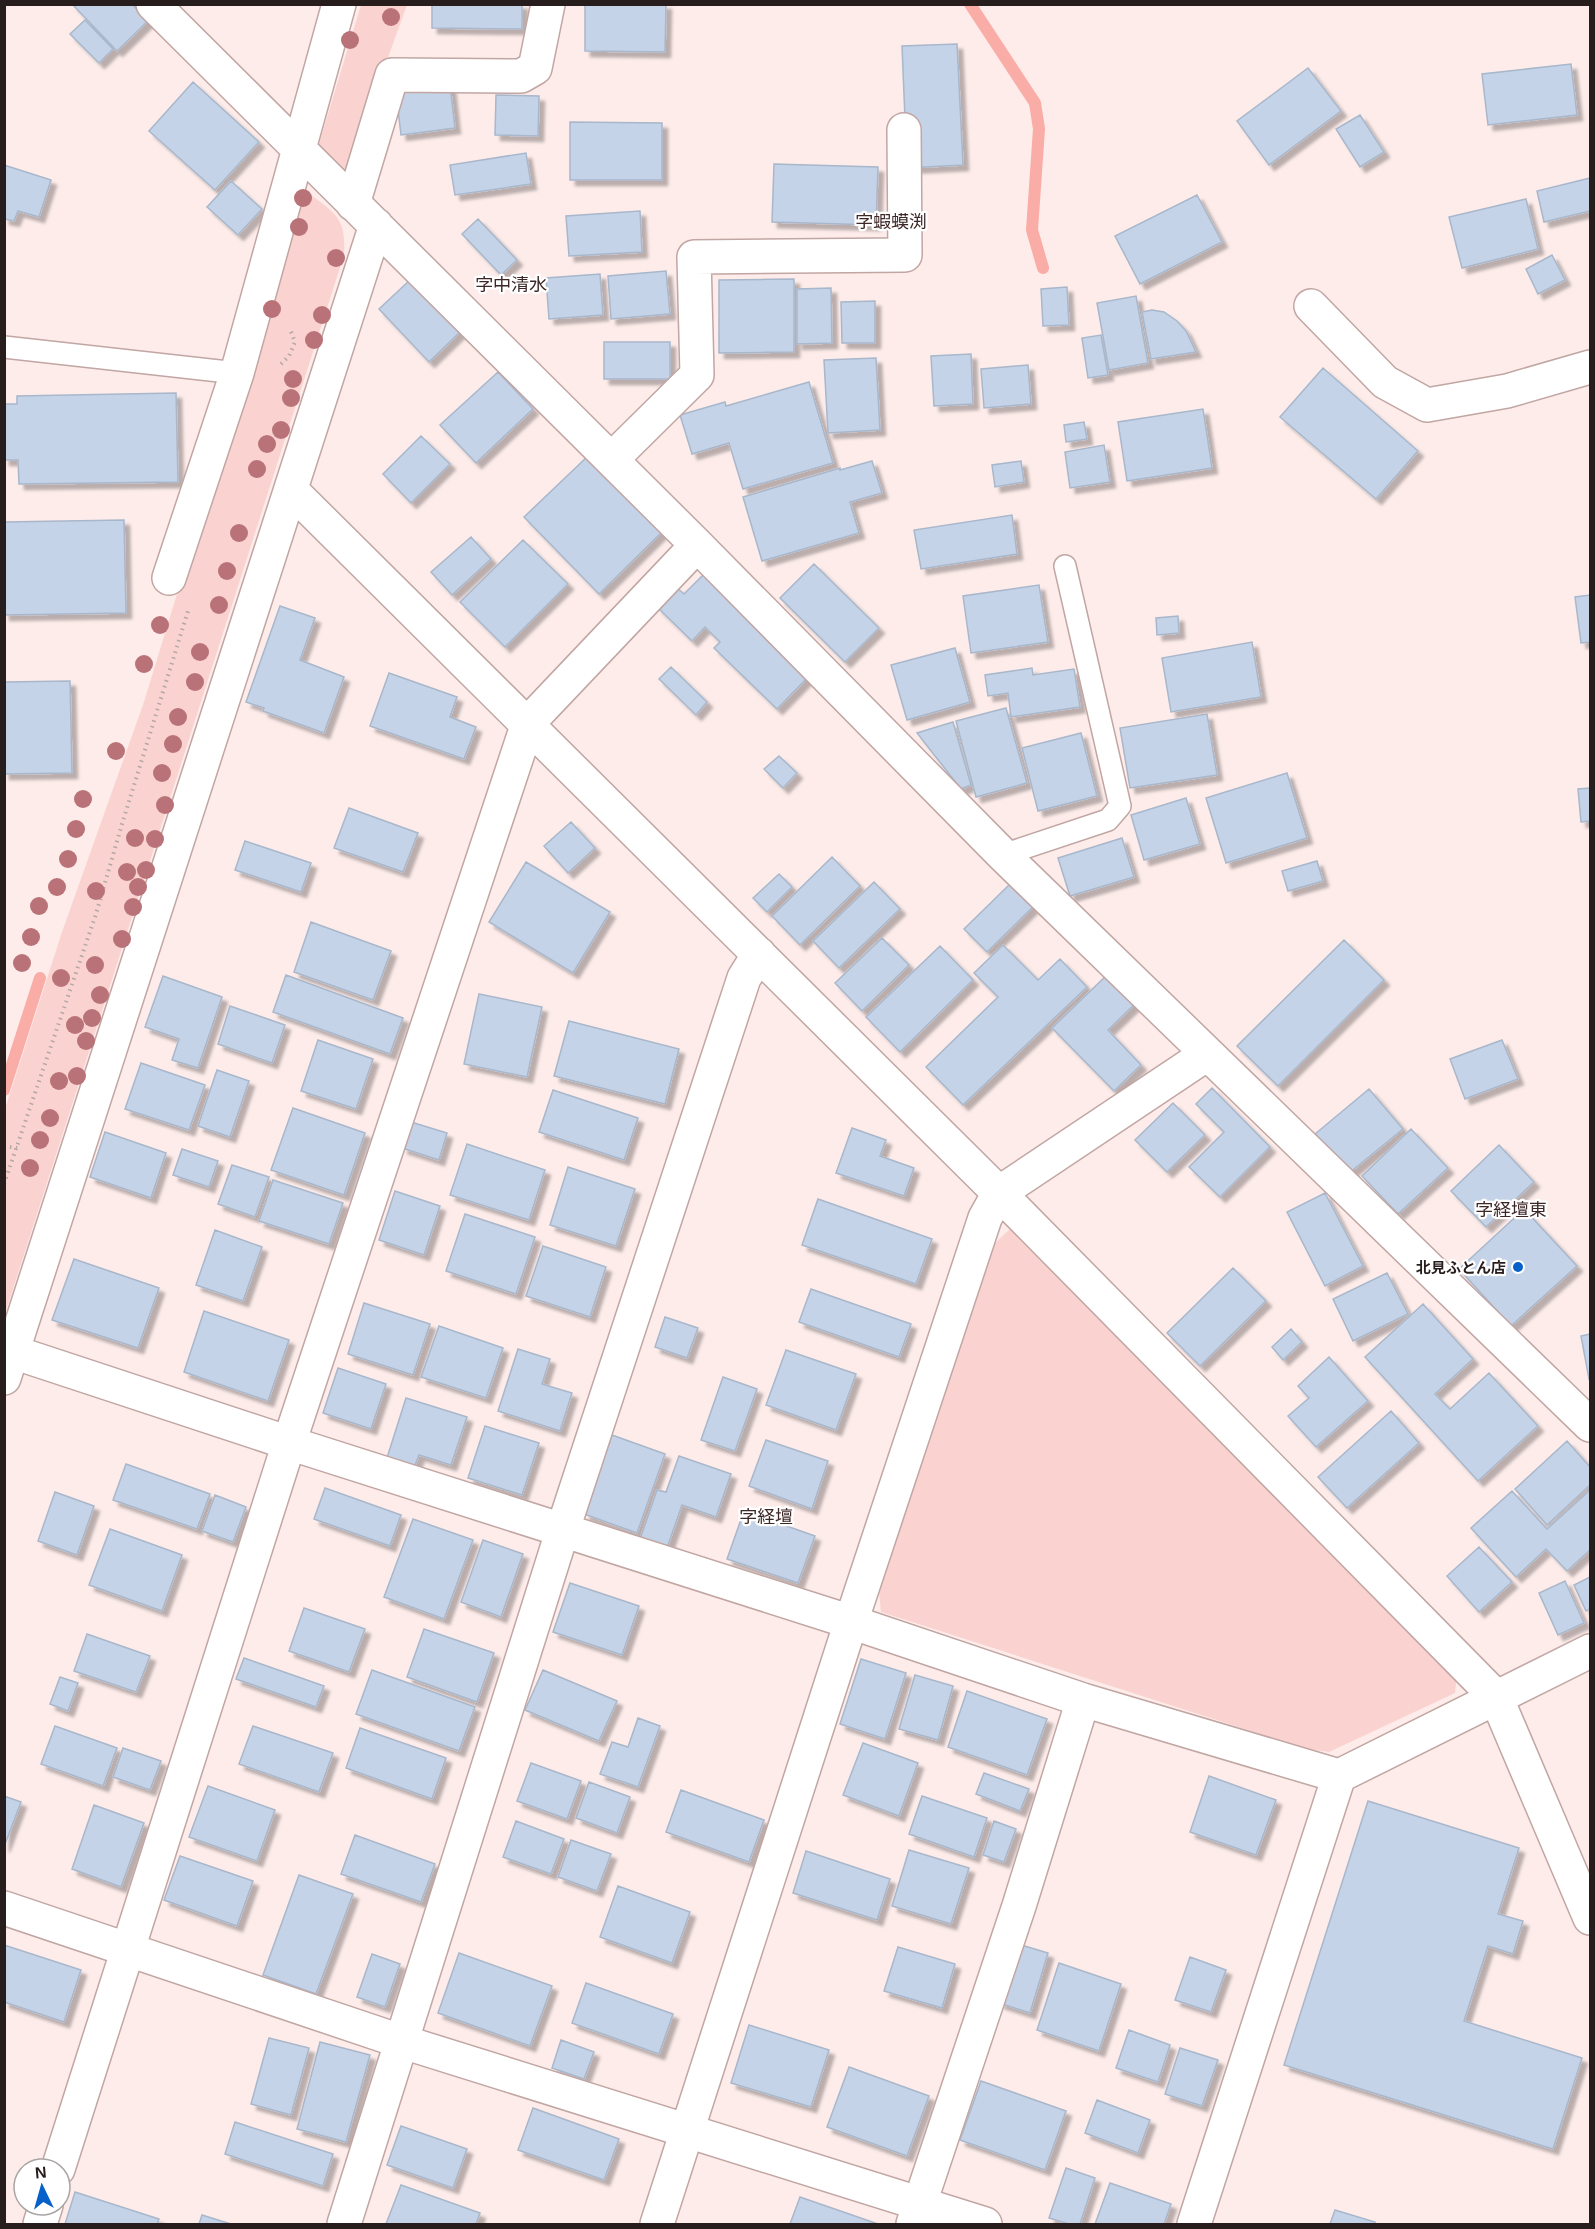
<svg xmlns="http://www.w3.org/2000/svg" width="1595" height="2229" viewBox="0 0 1595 2229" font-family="Arial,'Noto Sans JP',sans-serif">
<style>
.green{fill:#fad3d0}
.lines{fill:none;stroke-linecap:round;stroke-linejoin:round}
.stream{stroke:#faaca7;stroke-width:12}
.building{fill:#c4d3e7;stroke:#a9b7cb;stroke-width:1.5;filter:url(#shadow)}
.service-casing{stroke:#c1a6a3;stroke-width:24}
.minor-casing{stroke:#c1a6a3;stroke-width:36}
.path{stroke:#b5a7a5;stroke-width:4;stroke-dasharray:1.5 4.5;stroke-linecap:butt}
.service{stroke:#fff;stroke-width:21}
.minor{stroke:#fff;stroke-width:33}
.tree{fill:#b97278}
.poi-dot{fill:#0560c9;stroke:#fff;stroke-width:2}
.labels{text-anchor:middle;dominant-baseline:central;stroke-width:4.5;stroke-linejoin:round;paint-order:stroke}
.poi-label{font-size:15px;font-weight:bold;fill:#271d1c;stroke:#fff;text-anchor:end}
.quarter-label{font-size:18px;fill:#3d2827;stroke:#fff}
</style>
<defs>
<filter id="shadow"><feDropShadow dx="5.5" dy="5.5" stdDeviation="1.5" flood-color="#0004"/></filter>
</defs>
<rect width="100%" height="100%" fill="#fdecea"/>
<!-- green -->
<path class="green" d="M361,5H407L346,173L318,147Z
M311,195C338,215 346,220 344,255L5,1314V1109L62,932L144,702L298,197Z
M1012,1227L1457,1674L1455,1693L1329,1752L1307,1749L881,1612L879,1592L992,1246Z"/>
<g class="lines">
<!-- stream -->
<path class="stream" d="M970,4L1035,103L1039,129L1032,230L1043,268
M4,1090L40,978"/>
</g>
<!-- building -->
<path class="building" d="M72,4H132L148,21L117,51Z
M432,4H522V29L432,28Z
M585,4H666L665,52L585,51Z
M85,20L113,49L99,63L70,34Z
M957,44L963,165L907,168L902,46Z
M1571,64L1577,115L1488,125L1482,74Z
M1308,68L1341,111L1269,165L1237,121Z
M193,82L259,142L215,190L149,131Z
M450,85L455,128L401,135L396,92Z
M496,95L539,96L538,136L495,135Z
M1360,115L1384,152L1360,167L1336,129Z
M570,122L662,123V180H570Z
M526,153L531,184L455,195L450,165Z
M774,164L878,167L876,225L772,222Z
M4,165L51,180L39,217L18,211L14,221L4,219Z
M1590,178V211L1544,222L1537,191Z
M231,181L262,209L238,235L207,207Z
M1197,195L1222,242L1140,284L1115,236Z
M1526,199L1538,249L1462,268L1449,217Z
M640,211L642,252L569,256L566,216Z
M478,219L517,260L501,275L462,234Z
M1552,255L1565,280L1538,294L1526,269Z
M666,271L670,314L611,319L608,276Z
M600,274L603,315L549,319L546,278Z
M411,279L460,332L429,362L379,309Z
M794,279V352L719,353V280Z
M1067,287L1069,325L1043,326L1041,289Z
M831,288L832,343L797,344V289Z
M1136,296L1148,363L1109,370L1097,303Z
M875,301V343H842L841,302Z
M1152,310L1164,312L1177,321L1186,331L1196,352L1151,359L1142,312Z
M1101,335L1108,375L1088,378L1082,338Z
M604,342H670V379H604Z
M971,354L973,404L934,406L931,356Z
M876,358L880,430L828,433L824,360Z
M1028,365L1031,404L984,408L981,369Z
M1323,368L1418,451L1376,499L1280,417Z
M498,372L533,409L476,463L440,425Z
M809,382L833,463L743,489L729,443L692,454L680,415L725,402L726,406Z
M176,393L178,482L19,484L18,460H4V404H17V396Z
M1203,409L1212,468L1127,481L1118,422Z
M1084,422L1087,439L1066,442L1064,425Z
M421,436L450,464L411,503L383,474Z
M1104,445L1110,482L1070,488L1065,452Z
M589,455L663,531L599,594L524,517Z
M872,461L882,493L850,502L859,533L762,561L743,497L840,468V470Z
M1021,461L1024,482L995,487L992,465Z
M1012,515L1017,554L921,569L914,530Z
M124,520L126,613L4,615V522Z
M471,537L491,559L452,595L431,572Z
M523,540L568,584L505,647L460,602Z
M814,564L879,628L845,662L780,598Z
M706,572L811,674L777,709L714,648L720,642L705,627L692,641L657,607L676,587L684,594Z
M1039,585L1048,642L971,653L963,596Z
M1590,595V642L1581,643L1575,597Z
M280,606L315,618L300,660L344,677L324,733L263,711L264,708L246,702Z
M1178,616L1179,633L1157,635L1156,618Z
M1252,642L1261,697L1171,712L1162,658Z
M955,648L970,702L907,720L891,665Z
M671,667L707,702L696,715L659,679Z
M1032,668L1033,675L1074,669L1080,707L1011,717L1008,693L988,696L985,675Z
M389,673L457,697L450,717L476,727L464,759L370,726Z
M70,681L72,773L4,774V682Z
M1006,708L1027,783L976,797L956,721Z
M1207,714L1217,775L1130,788L1120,728Z
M953,722L971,785L961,789L917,733Z
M1081,733L1097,796L1038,811L1022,748Z
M779,756L797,773L783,788L764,769Z
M1287,773L1307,838L1226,863L1206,798Z
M1590,788V821L1581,822L1578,789Z
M1186,798L1200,844L1144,860L1131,815Z
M349,808L418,833L403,872L334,848Z
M571,822L595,848L568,873L544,846Z
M1122,838L1134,877L1070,896L1058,858Z
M245,841L311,863L301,892L235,870Z
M832,857L860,886L800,945L772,916Z
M1317,861L1323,881L1288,891L1282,871Z
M526,862L610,912L573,973L489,922Z
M779,874L792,887L767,912L753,898Z
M874,882L900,909L839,968L813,941Z
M1010,884L1033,907L987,952L964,929Z
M311,922L391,951L373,1000L294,972Z
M882,938L909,965L862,1011L835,983Z
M1344,940L1384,980L1278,1086L1237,1046Z
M1003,945L1038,980L1060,959L1087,987L963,1105L926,1067L998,997L974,973Z
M940,946L973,980L900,1052L866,1017Z
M1110,972L1138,1001L1108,1030L1141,1065L1114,1091L1052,1028Z
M286,975L403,1018L390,1054L273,1012Z
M163,976L222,997L198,1068L172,1060L179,1039L145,1027Z
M479,994L542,1007L527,1077L464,1064Z
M230,1006L285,1025L272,1063L218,1044Z
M569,1021L679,1049L665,1104L554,1076Z
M318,1040L373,1059L356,1109L301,1091Z
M1502,1040L1518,1079L1465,1099L1450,1059Z
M141,1063L205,1085L189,1130L125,1109Z
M217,1070L249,1081L230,1137L198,1126Z
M1212,1088L1270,1147L1220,1197L1189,1167L1224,1132L1196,1104Z
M1369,1089L1403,1129L1348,1174L1315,1134Z
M553,1090L638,1118L624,1160L539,1132Z
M1173,1103L1205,1135L1167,1172L1135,1140Z
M293,1108L365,1133L344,1195L271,1170Z
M411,1122L447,1133L439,1160L402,1148Z
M852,1128L886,1140L880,1156L914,1168L904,1196L836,1173Z
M1411,1129L1448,1168L1398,1214L1362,1176Z
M105,1132L166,1153L151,1198L90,1177Z
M467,1144L545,1170L529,1220L450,1195Z
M1499,1145L1534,1182L1486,1227L1451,1191Z
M182,1149L218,1161L209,1187L173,1175Z
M232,1165L269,1177L255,1217L218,1204Z
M568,1167L635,1189L616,1246L550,1225Z
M273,1180L343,1203L329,1244L259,1221Z
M395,1191L440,1206L424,1255L379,1240Z
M1325,1193L1363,1266L1325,1286L1287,1212Z
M818,1199L932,1239L916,1284L802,1245Z
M1524,1209L1577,1266L1511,1326L1459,1269Z
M465,1214L535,1237L516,1294L446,1271Z
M215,1230L262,1247L243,1301L196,1285Z
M543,1246L606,1267L590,1317L526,1296Z
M74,1259L159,1288L138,1348L52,1320Z
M1233,1268L1266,1301L1200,1366L1167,1333Z
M1387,1273L1408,1314L1353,1341L1333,1299Z
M811,1289L911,1324L899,1357L799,1322Z
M364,1303L430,1324L413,1375L348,1354Z
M1423,1304L1473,1359L1435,1394L1450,1409L1489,1373L1538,1426L1478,1481L1365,1357Z
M204,1311L289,1340L268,1401L184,1372Z
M665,1317L698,1328L687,1358L655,1347Z
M439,1326L503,1348L486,1398L421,1377Z
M1291,1329L1302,1342L1283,1360L1272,1347Z
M1590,1334V1378L1589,1379L1581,1336Z
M518,1349L550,1359L542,1384L572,1393L560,1431L498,1411Z
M786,1350L856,1374L836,1430L766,1405Z
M1329,1357L1368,1401L1316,1447L1288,1416L1309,1398L1298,1386Z
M338,1368L386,1384L371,1429L323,1413Z
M723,1377L757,1389L735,1451L701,1440Z
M406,1398L467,1417L451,1465L419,1455L412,1473L385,1464Z
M1391,1411L1419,1443L1347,1508L1318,1477Z
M485,1426L539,1443L522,1495L468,1478Z
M612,1435L665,1454L637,1533L584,1514Z
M766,1440L828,1461L812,1509L749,1486Z
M1567,1441L1590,1467V1485L1547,1525L1515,1489Z
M679,1456L731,1474L716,1517L682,1505L667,1548L640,1539L657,1490L666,1492Z
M126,1464L210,1494L197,1529L113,1500Z
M325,1488L401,1515L390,1546L314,1519Z
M1590,1490V1550L1567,1571L1546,1549L1516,1577L1471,1528L1512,1491L1547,1529Z
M55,1492L94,1506L77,1555L38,1541Z
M215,1495L246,1507L233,1542L202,1531Z
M744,1511L815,1536L798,1583L727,1559Z
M413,1519L473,1540L444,1619L384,1597Z
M110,1529L182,1555L162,1611L89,1585Z
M483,1540L523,1554L501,1617L461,1602Z
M1479,1547L1512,1582L1479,1612L1447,1576Z
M1590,1577V1609L1586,1611L1574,1585Z
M1565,1581L1584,1623L1558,1635L1539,1593Z
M570,1583L639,1606L622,1655L553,1632Z
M304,1608L365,1629L349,1672L289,1651Z
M424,1629L494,1653L477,1702L407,1677Z
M87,1634L150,1656L136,1692L74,1671Z
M244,1658L324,1686L316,1707L236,1679Z
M861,1659L906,1673L885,1739L840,1724Z
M372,1670L475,1707L459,1751L356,1714Z
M543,1670L617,1701L599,1741L525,1710Z
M915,1675L953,1686L938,1740L899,1729Z
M60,1677L78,1683L68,1711L50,1704Z
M967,1691L1047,1719L1027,1775L948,1747Z
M638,1718L660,1726L638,1787L600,1774L612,1742L628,1747Z
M55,1726L117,1748L103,1786L41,1764Z
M253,1726L333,1753L319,1792L239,1764Z
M360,1728L446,1758L432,1799L346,1768Z
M863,1743L918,1763L899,1816L843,1795Z
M123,1748L161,1761L150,1790L113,1777Z
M531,1763L581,1781L567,1819L517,1801Z
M984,1773L1029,1789L1020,1811L976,1794Z
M1209,1776L1276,1800L1256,1855L1190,1832Z
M589,1782L630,1797L617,1833L576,1818Z
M208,1786L275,1810L257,1861L189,1837Z
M681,1790L764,1820L749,1862L666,1832Z
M4,1796L21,1802L4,1847Z
M922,1796L987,1818L974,1857L909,1834Z
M1368,1801L1519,1848L1498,1914L1523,1921L1513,1954L1488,1946L1464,2021L1582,2058L1553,2149L1284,2065Z
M94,1805L144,1823L121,1887L72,1869Z
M516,1821L564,1839L551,1874L503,1857Z
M994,1821L1016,1829L1004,1862L983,1855Z
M355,1835L435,1864L421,1902L341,1874Z
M571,1840L611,1854L597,1891L558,1877Z
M909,1850L969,1868L951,1924L892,1906Z
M806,1851L890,1879L877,1920L793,1893Z
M180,1856L253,1881L237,1926L164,1900Z
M299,1875L353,1894L316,1994L263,1975Z
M618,1886L690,1912L672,1963L600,1937Z
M1018,1944L1048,1953L1030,2013L999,2003Z
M4,1945L81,1970L64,2022L4,2002Z
M898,1947L955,1964L942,2008L884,1991Z
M459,1953L552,1986L530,2046L438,2013Z
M372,1954L400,1964L385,2007L357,1997Z
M1190,1957L1226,1970L1211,2012L1175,2000Z
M1059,1963L1121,1984L1099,2051L1037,2030Z
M586,1983L673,2014L659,2054L572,2023Z
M749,2025L829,2050L811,2107L731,2083Z
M1129,2030L1170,2045L1158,2082L1116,2068Z
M269,2038L309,2048L291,2115L251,2104Z
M561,2040L594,2052L584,2079L552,2068Z
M320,2042L370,2055L346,2142L297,2129Z
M1180,2048L1218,2060L1202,2106L1165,2094Z
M849,2067L929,2096L907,2156L827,2127Z
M981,2081L1066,2111L1045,2170L960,2140Z
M1097,2100L1150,2120L1138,2153L1085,2133Z
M533,2108L619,2139L604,2180L518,2150Z
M235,2122L333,2154L323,2186L225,2154Z
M401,2126L467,2149L453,2188L387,2165Z
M1066,2168L1095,2178L1080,2224H1069L1049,2218Z
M1110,2183L1171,2204L1164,2224H1095Z
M401,2185L480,2213L476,2224H386Z
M75,2192L159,2219L157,2224H65Z
M800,2197L878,2224H790Z
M1335,2210L1375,2222V2224H1330Z
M202,2215L231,2224H199Z"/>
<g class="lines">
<defs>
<path id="service" d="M4,347L237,373
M1003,855L1108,820L1120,806L1065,566"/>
<path id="minor" d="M153,4L697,545L1003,855L1590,1425
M353,204L392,75L521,76L535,68L548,4
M1311,306L1385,382L1427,405L1507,391L1590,367
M612,459L697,375L694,257L905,255L904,130
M291,490L999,1193L1496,1697L1590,1918
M169,578L237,373L339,4
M13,1352L289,1443L851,1622L1083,1700L1339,1776L1590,1651
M4,1378L376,225
M4,1908L400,2041L985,2224
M58,2169L289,1443L528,723L697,545
M40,2224L46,2205
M344,2224L563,1529L744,978L759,954
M657,2224L851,1622L985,1218L999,1193L1207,1054
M913,2224L1019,1906L1083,1700
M1194,2224L1339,1776"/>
</defs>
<!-- service casing -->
<use href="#service" class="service-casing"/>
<!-- minor casing -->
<use href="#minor" class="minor-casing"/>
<!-- path -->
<path class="path" d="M281,364L289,356L295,342L290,329
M4,1146L17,1148
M4,1184L96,914L122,824L188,611"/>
<!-- service -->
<use href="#service" class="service"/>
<!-- minor -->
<use href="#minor" class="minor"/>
</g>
<!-- trees -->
<g class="tree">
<circle cx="391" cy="17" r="9"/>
<circle cx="350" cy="40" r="9"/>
<circle cx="303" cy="198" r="9"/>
<circle cx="299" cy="227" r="9"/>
<circle cx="336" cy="258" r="9"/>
<circle cx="272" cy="309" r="9"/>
<circle cx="322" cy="315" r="9"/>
<circle cx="314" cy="340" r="9"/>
<circle cx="293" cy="379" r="9"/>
<circle cx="291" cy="398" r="9"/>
<circle cx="281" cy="430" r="9"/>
<circle cx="267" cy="444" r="9"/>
<circle cx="257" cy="469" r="9"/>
<circle cx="239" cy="533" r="9"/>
<circle cx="227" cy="571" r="9"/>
<circle cx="219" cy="605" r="9"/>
<circle cx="160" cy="625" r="9"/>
<circle cx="200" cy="652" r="9"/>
<circle cx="144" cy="664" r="9"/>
<circle cx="195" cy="682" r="9"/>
<circle cx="178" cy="717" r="9"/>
<circle cx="173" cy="744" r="9"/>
<circle cx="116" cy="751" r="9"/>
<circle cx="162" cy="773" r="9"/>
<circle cx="83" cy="799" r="9"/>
<circle cx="165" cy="805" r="9"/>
<circle cx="76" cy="829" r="9"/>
<circle cx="135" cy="838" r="9"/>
<circle cx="155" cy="839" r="9"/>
<circle cx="68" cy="859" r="9"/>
<circle cx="146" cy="870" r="9"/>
<circle cx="127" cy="872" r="9"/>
<circle cx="57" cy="887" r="9"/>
<circle cx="138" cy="887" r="9"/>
<circle cx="96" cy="891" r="9"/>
<circle cx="39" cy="906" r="9"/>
<circle cx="133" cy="907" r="9"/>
<circle cx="31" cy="937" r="9"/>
<circle cx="122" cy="939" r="9"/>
<circle cx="22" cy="963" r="9"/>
<circle cx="95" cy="965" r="9"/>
<circle cx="61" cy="978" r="9"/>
<circle cx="100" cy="995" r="9"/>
<circle cx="92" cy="1018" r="9"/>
<circle cx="75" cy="1025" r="9"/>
<circle cx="86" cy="1041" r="9"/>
<circle cx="77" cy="1076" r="9"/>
<circle cx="59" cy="1081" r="9"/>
<circle cx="50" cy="1118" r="9"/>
<circle cx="40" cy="1140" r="9"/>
<circle cx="30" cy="1168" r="9"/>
</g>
<!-- markers -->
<circle class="poi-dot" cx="1518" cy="1267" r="6"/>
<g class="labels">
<!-- poi labels -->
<g class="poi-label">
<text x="1506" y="1267">北見ふとん店</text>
</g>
<!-- quarter labels -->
<g class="quarter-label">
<text x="891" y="222">字蝦蟆渕</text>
<text x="511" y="285">字中清水</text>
<text x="1511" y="1210">字経壇東</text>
<text x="766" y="1517">字経壇</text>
</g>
</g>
<!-- border -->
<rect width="1595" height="2229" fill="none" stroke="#271d1c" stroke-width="12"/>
<!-- north arrow -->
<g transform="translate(42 2187) rotate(355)"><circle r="28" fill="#ffffff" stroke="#a9a5a4" stroke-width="1.5"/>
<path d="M0-4.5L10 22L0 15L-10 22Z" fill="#0560c9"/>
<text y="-9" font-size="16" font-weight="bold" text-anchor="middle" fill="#271d1c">N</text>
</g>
</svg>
